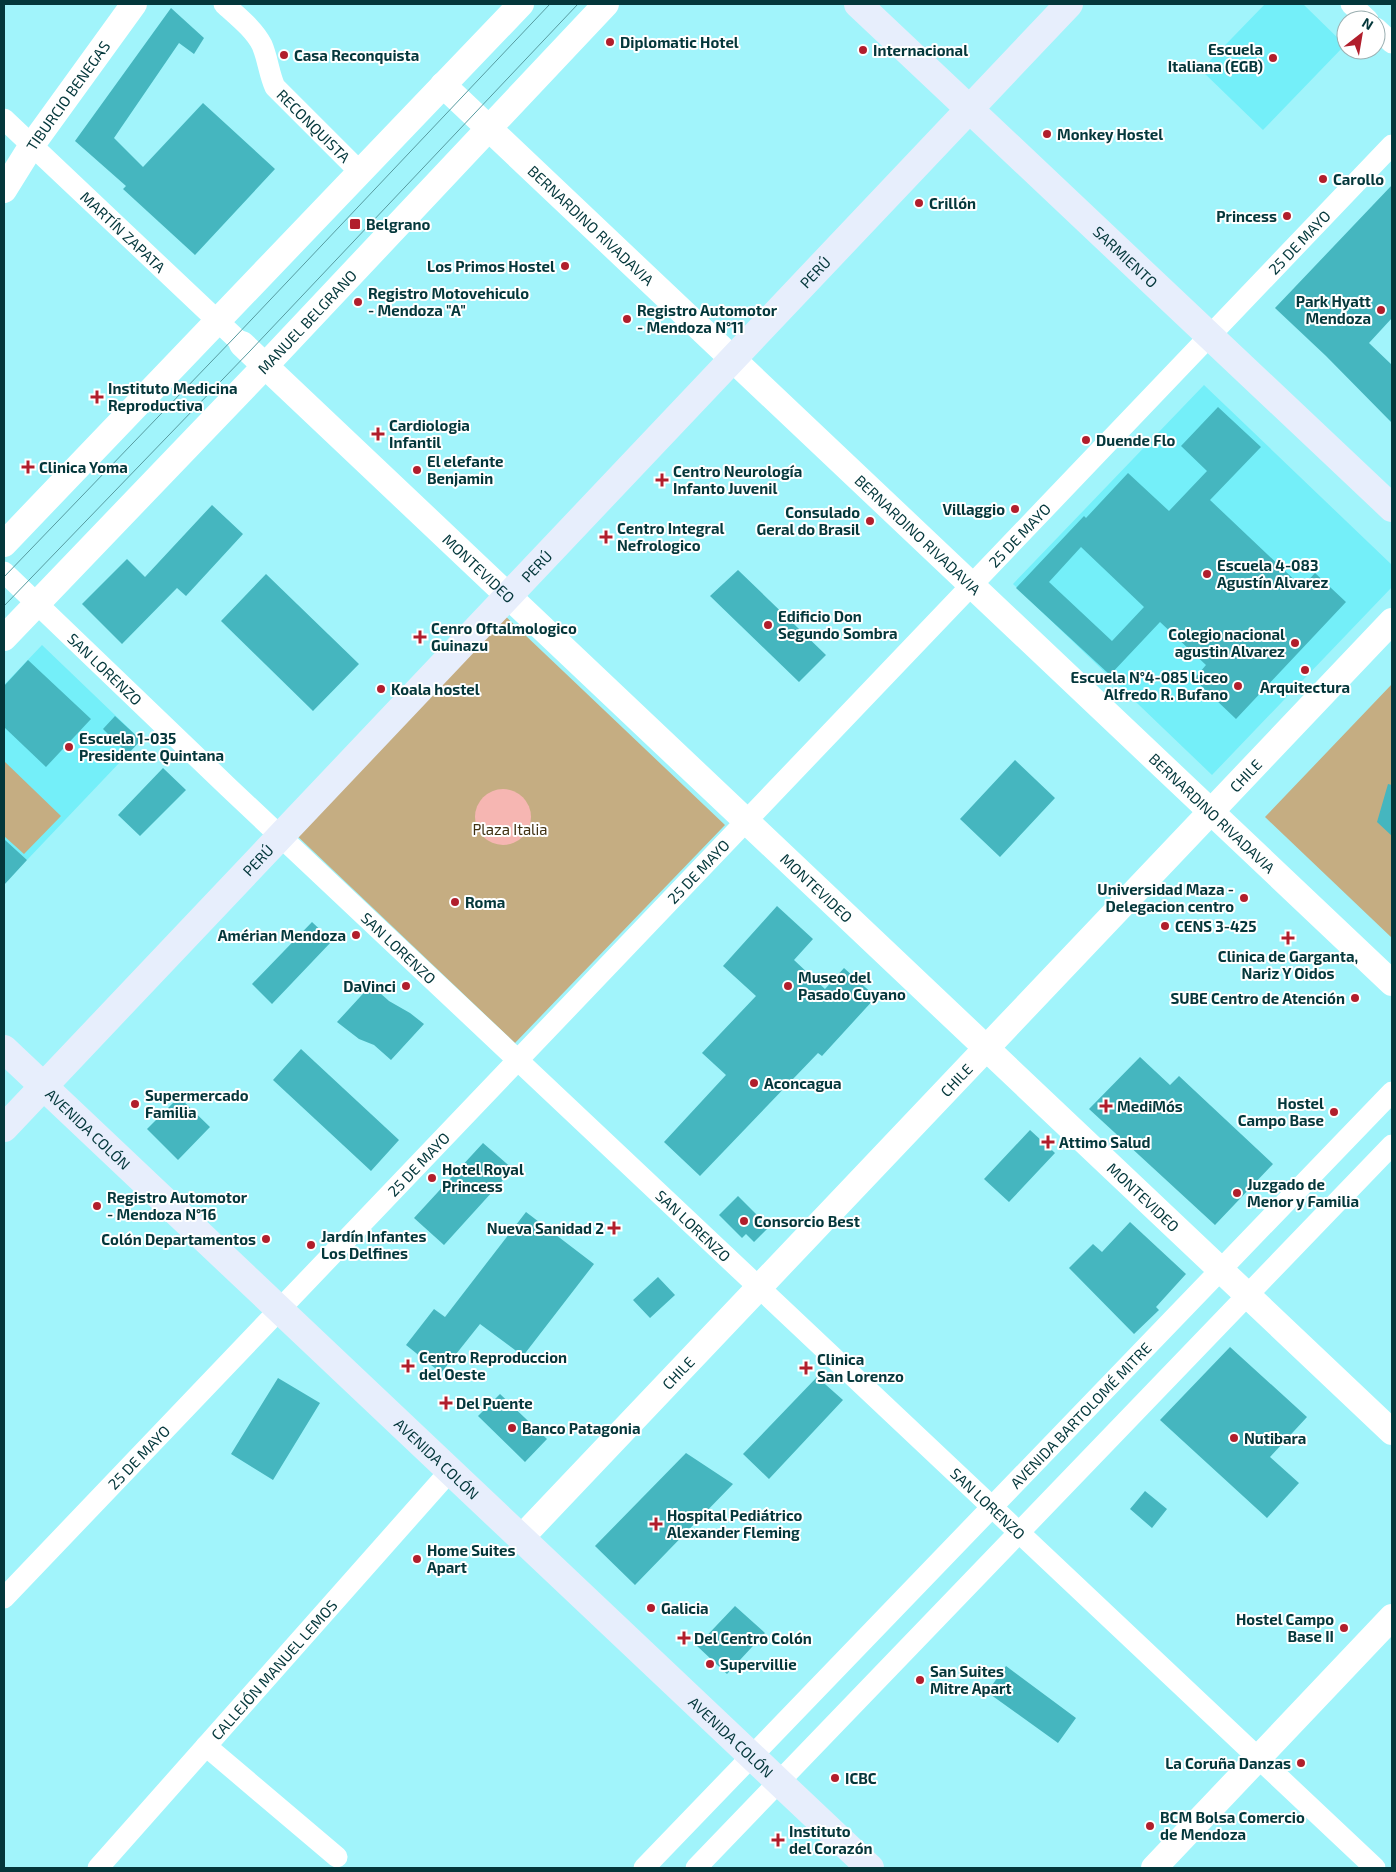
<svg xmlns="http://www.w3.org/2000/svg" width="1396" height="1872" viewBox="0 0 1396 1872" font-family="'Exo 2',sans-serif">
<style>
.built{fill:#74eff9}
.green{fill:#c5ad82}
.water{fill:#f6b6b2}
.building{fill:#45b6bf;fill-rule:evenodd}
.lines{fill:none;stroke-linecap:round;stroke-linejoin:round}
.minor{stroke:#fff;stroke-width:21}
.tertiary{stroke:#fff;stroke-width:26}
.secondary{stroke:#e7eefc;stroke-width:28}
.tram{stroke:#579ba0;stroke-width:1}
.poi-dot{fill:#b11e2c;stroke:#fff;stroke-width:2}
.labels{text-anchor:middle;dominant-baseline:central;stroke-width:4;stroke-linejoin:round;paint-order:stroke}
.poi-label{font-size:15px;font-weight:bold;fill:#04373b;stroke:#fff;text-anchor:start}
.street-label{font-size:15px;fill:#04373b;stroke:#fff}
.park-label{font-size:15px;fill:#403113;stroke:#fff}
</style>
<rect width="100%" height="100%" fill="#a1f4fb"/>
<!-- built -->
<path class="built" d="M1265,4H1303L1345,45L1263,130L1201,70Z
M1204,385L1392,565V587L1212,775L1013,584Z
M42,645L141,740L27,860L4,839V685Z"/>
<!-- green -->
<path class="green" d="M501,612L725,825L515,1043L292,831Z
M1392,684V938L1265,817Z
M4,761L61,816L24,854L4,836Z"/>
<!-- water -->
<path class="water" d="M475 817a28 28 0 1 1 56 0a28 28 0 1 1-56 0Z"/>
<!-- building -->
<path class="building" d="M171,8L204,38L194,54L179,43L114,138L143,167L203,103L275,169L195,255L123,189L126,186L75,141Z
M1392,185V318L1369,343L1392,365V423L1326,356L1275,308Z
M1218,407L1261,447L1210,500L1302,587L1315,573L1346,602L1236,719L1194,679L1206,665L1160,622L1110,675L1016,588L1084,516L1086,518L1128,473L1169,511L1207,471L1181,446ZM1081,547L1144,607L1112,641L1049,582Z
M212,505L243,534L186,596L177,588L122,644L82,604L127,559L145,577Z
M738,570L826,655L799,682L710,596Z
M266,574L359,664L313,711L221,621Z
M28,660L91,719L46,767L4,727V686Z
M115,716L141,740L128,754L103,729Z
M1015,760L1055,798L1000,857L960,819Z
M163,768L186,790L140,836L118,815Z
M1388,784L1392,785V836L1377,822Z
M4,839L27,860L4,885Z
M777,906L813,939L794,960L825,989L844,968L876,997L822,1056L818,1053L700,1176L664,1142L726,1075L702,1053L756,996L723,966Z
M312,922L332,941L272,1004L252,984Z
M371,985L389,1001L410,1013L424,1024L391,1060L374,1045L359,1039L337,1022Z
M301,1049L399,1140L371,1171L273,1080Z
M1140,1057L1170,1085L1179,1076L1273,1164L1215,1225L1089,1109Z
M179,1097L210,1127L178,1160L147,1129Z
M1030,1130L1055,1153L1009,1202L984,1179Z
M483,1143L513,1169L444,1245L414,1218Z
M738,1196L769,1227L754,1242L746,1234L742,1238L719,1215Z
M526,1212L594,1264L523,1356L480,1324L441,1373L406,1345L434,1309L445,1317Z
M1130,1222L1186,1274L1156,1307L1159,1310L1134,1334L1069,1268L1093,1244L1102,1252Z
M658,1277L675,1295L650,1318L633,1300Z
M1230,1347L1307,1417L1270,1457L1299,1483L1267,1518L1160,1420Z
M817,1377L843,1400L769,1479L743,1454Z
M278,1378L320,1403L273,1480L231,1454Z
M500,1394L547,1439L525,1462L478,1416Z
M686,1453L733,1484L635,1585L595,1546Z
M1145,1491L1167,1509L1152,1528L1130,1509Z
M735,1606L765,1633L727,1674L697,1646Z
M1006,1666L1076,1718L1058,1743L987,1692Z"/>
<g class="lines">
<!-- minor -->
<g class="minor">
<path id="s1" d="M224,4C237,16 254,29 262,45C268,59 269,74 275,87L360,172"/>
<path d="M1351,4L1368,20"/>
<path d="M1376,28L1392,43"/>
<path id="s2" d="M4,119L242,344"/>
<path id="s3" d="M4,572L228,787L1375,1868"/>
<path id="s4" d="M4,1598L1392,145"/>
<path d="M206,1746L337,1857"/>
<path id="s5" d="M98,1868L450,1471"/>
<path id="s6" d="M644,1868L1392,1092"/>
<path d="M696,1868L1392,1145"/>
</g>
<!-- tertiary -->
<g class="tertiary">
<path id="s7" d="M443,85L1392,983"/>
<path id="s8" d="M4,190L32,145L134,4"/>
<path id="s9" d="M242,344L1392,1432"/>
<path d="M4,544L521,4"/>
<path id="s10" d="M4,638L265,366L606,4"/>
<path id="s11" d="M521,1538L1392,621"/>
<path d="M1154,1868L1392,1617"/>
</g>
<!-- secondary -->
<g class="secondary">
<path id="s12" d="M858,4L1392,508"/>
<path id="s13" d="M4,1049L870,1868"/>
<path id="s14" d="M4,1128L1069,4"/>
</g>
<!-- tram -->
<path class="tram" d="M4,577L235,337L550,4
M4,606L250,351L578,4"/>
</g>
<!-- markers -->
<g class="poi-dot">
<circle cx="610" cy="42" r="5"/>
<circle cx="863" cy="50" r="5"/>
<circle cx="284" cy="55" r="5"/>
<circle cx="1273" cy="58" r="5"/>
<circle cx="1047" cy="134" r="5"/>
<circle cx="1323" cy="179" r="5"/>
<circle cx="919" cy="203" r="5"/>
<circle cx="1287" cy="216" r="5"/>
<rect x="349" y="218" width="12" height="12" rx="2.5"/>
<circle cx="565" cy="266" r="5"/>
<circle cx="358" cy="302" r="5"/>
<circle cx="1381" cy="310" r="5"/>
<circle cx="627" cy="319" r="5"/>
<path d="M94.5 389.5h5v5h5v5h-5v5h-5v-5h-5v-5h5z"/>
<path d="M375.5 426.5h5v5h5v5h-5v5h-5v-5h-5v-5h5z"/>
<circle cx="1086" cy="440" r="5"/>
<path d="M25.5 459.5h5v5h5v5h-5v5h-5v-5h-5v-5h5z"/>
<circle cx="417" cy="470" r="5"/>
<path d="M659.5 472.5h5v5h5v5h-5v5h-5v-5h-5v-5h5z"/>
<circle cx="1015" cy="509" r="5"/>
<circle cx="870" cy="521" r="5"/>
<path d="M603.5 529.5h5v5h5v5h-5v5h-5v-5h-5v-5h5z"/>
<circle cx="1207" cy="574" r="5"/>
<circle cx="768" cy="625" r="5"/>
<path d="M417.5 629.5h5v5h5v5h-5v5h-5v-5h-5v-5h5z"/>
<circle cx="1295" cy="643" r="5"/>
<circle cx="1305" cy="670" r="5"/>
<circle cx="1238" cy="686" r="5"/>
<circle cx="381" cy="689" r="5"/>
<circle cx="69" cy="747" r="5"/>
<circle cx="1244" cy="898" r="5"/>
<circle cx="455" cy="902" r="5"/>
<circle cx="1165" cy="926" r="5"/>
<circle cx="356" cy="935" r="5"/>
<path d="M1285.5 930.5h5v5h5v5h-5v5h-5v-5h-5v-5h5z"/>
<circle cx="406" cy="986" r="5"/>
<circle cx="788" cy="986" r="5"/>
<circle cx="1355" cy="998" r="5"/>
<circle cx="754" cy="1083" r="5"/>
<circle cx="135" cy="1104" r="5"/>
<path d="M1103.5 1098.5h5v5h5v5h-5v5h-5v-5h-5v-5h5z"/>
<circle cx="1334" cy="1112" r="5"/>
<path d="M1045.5 1134.5h5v5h5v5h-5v5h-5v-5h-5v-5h5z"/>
<circle cx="432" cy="1178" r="5"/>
<circle cx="1237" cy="1193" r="5"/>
<circle cx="97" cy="1206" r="5"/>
<circle cx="744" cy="1221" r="5"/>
<path d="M611.5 1220.5h5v5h5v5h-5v5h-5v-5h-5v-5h5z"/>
<circle cx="266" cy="1239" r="5"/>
<circle cx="311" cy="1245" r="5"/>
<path d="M405.5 1358.5h5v5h5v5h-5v5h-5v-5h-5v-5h5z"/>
<path d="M803.5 1360.5h5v5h5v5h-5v5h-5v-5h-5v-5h5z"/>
<path d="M443.5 1395.5h5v5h5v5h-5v5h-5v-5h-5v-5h5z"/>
<circle cx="512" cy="1428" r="5"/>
<circle cx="1234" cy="1438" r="5"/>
<path d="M653.5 1516.5h5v5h5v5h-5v5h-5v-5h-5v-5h5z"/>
<circle cx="417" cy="1559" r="5"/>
<circle cx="651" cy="1608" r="5"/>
<circle cx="1344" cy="1628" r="5"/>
<path d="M681.5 1630.5h5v5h5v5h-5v5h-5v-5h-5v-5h5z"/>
<circle cx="710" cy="1664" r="5"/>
<circle cx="920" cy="1680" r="5"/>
<circle cx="1301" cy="1763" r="5"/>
<circle cx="835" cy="1778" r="5"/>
<circle cx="1150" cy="1826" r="5"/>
<path d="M775.5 1832.5h5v5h5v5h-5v5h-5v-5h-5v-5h5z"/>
</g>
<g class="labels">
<!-- poi labels -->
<g class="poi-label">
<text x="620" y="42">Diplomatic Hotel</text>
<text x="1263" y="49" text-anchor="end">Escuela<tspan x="1263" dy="17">Italiana (EGB)</tspan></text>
<text x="873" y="50">Internacional</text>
<text x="294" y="55">Casa Reconquista</text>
<text x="1057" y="134">Monkey Hostel</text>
<text x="1333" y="179">Carollo</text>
<text x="929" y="203">Crillón</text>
<text x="1277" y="216" text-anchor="end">Princess</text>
<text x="366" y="224">Belgrano</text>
<text x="555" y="266" text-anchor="end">Los Primos Hostel</text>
<text x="368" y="293">Registro Motovehiculo<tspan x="368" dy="17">- Mendoza "A"</tspan></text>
<text x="1371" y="301" text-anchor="end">Park Hyatt<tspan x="1371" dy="17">Mendoza</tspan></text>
<text x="637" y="310">Registro Automotor<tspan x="637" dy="17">- Mendoza N°11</tspan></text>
<text x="108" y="388">Instituto Medicina<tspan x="108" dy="17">Reproductiva</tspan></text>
<text x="389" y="425">Cardiologia<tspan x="389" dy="17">Infantil</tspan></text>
<text x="1096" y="440">Duende Flo</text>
<text x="427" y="461">El elefante<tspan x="427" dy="17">Benjamin</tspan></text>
<text x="39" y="467">Clinica Yoma</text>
<text x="673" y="471">Centro Neurología<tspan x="673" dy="17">Infanto Juvenil</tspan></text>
<text x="1005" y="509" text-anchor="end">Villaggio</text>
<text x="860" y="512" text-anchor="end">Consulado<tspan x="860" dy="17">Geral do Brasil</tspan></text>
<text x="617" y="528">Centro Integral<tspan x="617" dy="17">Nefrologico</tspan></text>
<text x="1217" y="565">Escuela 4-083<tspan x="1217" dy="17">Agustín Alvarez</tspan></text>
<text x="778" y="616">Edificio Don<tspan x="778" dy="17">Segundo Sombra</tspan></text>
<text x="431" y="628">Cenro Oftalmologico<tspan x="431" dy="17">Guinazu</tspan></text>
<text x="1285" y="634" text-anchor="end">Colegio nacional<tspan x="1285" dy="17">agustin Alvarez</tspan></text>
<text x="1228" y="677" text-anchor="end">Escuela N°4-085 Liceo<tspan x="1228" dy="17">Alfredo R. Bufano</tspan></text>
<text x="1305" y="687" text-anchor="middle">Arquitectura</text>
<text x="391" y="689">Koala hostel</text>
<text x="79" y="738">Escuela 1-035<tspan x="79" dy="17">Presidente Quintana</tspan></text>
<text x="1234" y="889" text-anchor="end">Universidad Maza -<tspan x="1234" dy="17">Delegacion centro</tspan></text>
<text x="465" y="902">Roma</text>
<text x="1175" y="926">CENS 3-425</text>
<text x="346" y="935" text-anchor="end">Amérian Mendoza</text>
<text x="1288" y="956" text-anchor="middle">Clinica de Garganta,<tspan x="1288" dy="17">Nariz Y Oidos</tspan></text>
<text x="798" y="977">Museo del<tspan x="798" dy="17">Pasado Cuyano</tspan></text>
<text x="396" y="986" text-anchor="end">DaVinci</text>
<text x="1345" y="998" text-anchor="end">SUBE Centro de Atención</text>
<text x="764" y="1083">Aconcagua</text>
<text x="145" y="1095">Supermercado<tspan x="145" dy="17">Familia</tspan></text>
<text x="1324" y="1103" text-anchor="end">Hostel<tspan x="1324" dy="17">Campo Base</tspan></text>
<text x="1117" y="1106">MediMós</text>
<text x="1059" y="1142">Attimo Salud</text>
<text x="442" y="1169">Hotel Royal<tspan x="442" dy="17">Princess</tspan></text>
<text x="1247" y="1184">Juzgado de<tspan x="1247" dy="17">Menor y Familia</tspan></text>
<text x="107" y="1197">Registro Automotor<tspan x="107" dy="17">- Mendoza N°16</tspan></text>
<text x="754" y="1221">Consorcio Best</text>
<text x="604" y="1228" text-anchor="end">Nueva Sanidad 2</text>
<text x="321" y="1236">Jardín Infantes<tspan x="321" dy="17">Los Delfines</tspan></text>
<text x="256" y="1239" text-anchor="end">Colón Departamentos</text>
<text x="419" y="1357">Centro Reproduccion<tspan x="419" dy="17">del Oeste</tspan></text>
<text x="817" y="1359">Clinica<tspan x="817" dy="17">San Lorenzo</tspan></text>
<text x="456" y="1403">Del Puente</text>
<text x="522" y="1428">Banco Patagonia</text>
<text x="1244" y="1438">Nutibara</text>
<text x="667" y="1515">Hospital Pediátrico<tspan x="667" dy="17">Alexander Fleming</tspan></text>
<text x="427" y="1550">Home Suites<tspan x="427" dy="17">Apart</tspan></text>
<text x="661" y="1608">Galicia</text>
<text x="1334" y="1619" text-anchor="end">Hostel Campo<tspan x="1334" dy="17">Base II</tspan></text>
<text x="694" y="1638">Del Centro Colón</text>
<text x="720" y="1664">Supervillie</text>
<text x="930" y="1671">San Suites<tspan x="930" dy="17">Mitre Apart</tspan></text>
<text x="1291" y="1763" text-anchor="end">La Coruña Danzas</text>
<text x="845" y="1778">ICBC</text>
<text x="1160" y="1817">BCM Bolsa Comercio<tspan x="1160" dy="17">de Mendoza</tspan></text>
<text x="789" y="1831">Instituto<tspan x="789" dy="17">del Corazón</tspan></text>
</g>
<!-- street labels -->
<g class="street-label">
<text stroke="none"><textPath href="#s8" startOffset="114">TIBURCIO BENEGAS</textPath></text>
<text stroke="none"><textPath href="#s1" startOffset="155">RECONQUISTA</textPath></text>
<text stroke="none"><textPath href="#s7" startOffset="204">BERNARDINO RIVADAVIA</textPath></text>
<text stroke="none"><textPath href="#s2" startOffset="164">MARTÍN ZAPATA</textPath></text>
<text stroke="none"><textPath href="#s4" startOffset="1875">25 DE MAYO</textPath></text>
<text stroke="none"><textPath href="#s12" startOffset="368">SARMIENTO</textPath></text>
<text stroke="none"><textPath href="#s14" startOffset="1179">PERÚ</textPath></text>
<text stroke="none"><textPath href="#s10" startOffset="438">MANUEL BELGRANO</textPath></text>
<text stroke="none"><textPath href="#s7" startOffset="654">BERNARDINO RIVADAVIA</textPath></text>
<text stroke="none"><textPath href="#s4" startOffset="1470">25 DE MAYO</textPath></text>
<text stroke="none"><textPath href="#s14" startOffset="774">PERÚ</textPath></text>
<text stroke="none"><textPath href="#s9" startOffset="326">MONTEVIDEO</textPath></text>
<text stroke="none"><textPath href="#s3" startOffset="140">SAN LORENZO</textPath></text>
<text stroke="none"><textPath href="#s11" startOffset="1052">CHILE</textPath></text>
<text stroke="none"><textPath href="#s7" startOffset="1059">BERNARDINO RIVADAVIA</textPath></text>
<text stroke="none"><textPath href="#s14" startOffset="369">PERÚ</textPath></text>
<text stroke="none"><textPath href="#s4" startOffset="1005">25 DE MAYO</textPath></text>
<text stroke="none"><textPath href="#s9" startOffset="791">MONTEVIDEO</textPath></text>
<text stroke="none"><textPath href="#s3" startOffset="545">SAN LORENZO</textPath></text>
<text stroke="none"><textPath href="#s11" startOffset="632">CHILE</textPath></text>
<text stroke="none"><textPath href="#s13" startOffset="116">AVENIDA COLÓN</textPath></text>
<text stroke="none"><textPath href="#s4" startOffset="600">25 DE MAYO</textPath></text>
<text stroke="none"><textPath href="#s9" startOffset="1241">MONTEVIDEO</textPath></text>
<text stroke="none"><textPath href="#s3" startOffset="950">SAN LORENZO</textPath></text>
<text stroke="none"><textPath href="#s11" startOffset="228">CHILE</textPath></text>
<text stroke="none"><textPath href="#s6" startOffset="629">AVENIDA BARTOLOMÉ MITRE</textPath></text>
<text stroke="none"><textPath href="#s4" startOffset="195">25 DE MAYO</textPath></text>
<text stroke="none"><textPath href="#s13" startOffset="596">AVENIDA COLÓN</textPath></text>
<text stroke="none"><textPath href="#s3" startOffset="1355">SAN LORENZO</textPath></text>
<text stroke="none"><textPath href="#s5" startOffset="265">CALLEJÓN MANUEL LEMOS</textPath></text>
<text stroke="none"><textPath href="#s13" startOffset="1001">AVENIDA COLÓN</textPath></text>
</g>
<!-- park labels -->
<g class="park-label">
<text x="510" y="829">Plaza Italia</text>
</g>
</g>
<!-- border -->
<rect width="1396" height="1872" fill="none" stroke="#04373b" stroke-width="10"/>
<!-- north arrow -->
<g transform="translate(1361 35) rotate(31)"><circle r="24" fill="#ffffff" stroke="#9bafb1"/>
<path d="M0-4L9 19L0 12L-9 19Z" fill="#b11e2c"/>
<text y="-8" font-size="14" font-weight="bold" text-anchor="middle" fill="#04373b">N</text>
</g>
</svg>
